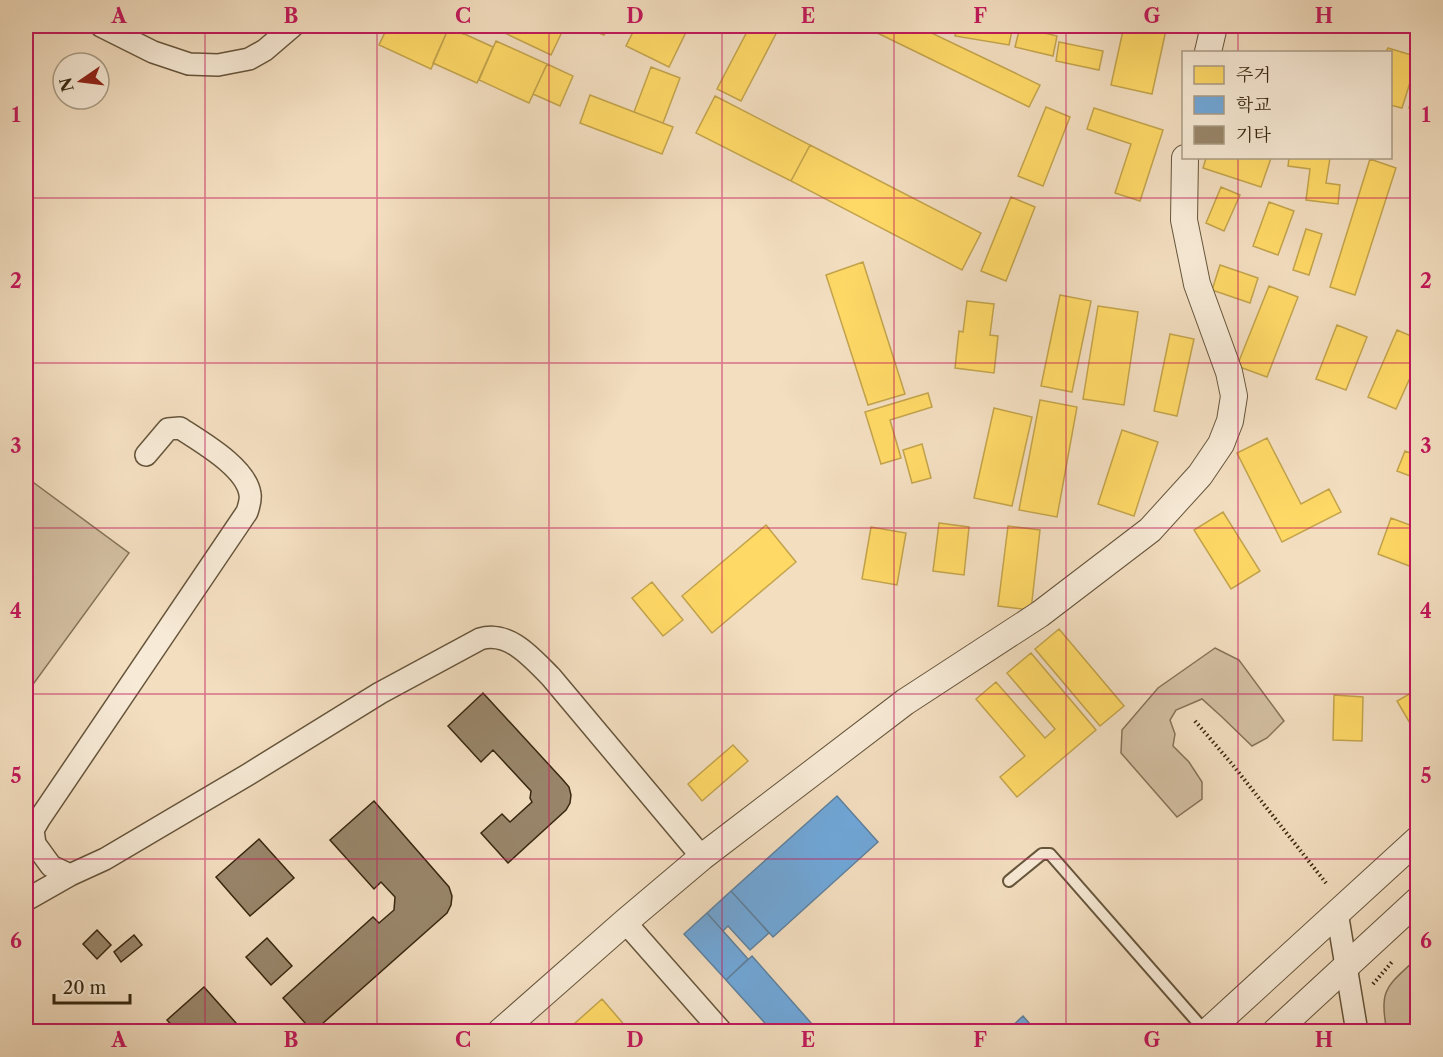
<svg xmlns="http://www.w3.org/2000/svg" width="1443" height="1057" viewBox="0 0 1443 1057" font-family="'Libre Caslon Text','Noto Serif KR',serif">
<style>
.green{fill:#d3bfa2;stroke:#857358;stroke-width:1.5}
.homes{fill:#ffd966;stroke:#c3a44c;stroke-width:1.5}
.schools{fill:#6fa8dc;stroke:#5e819e;stroke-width:1.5}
.building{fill:#99866b;stroke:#37270f;stroke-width:1.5}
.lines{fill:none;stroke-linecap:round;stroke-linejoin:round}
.service-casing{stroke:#66553b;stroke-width:14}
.minor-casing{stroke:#66553b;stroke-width:24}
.tertiary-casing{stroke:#66553b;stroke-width:28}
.path{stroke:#37270f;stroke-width:4;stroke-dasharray:1.5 3;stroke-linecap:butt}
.service{stroke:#f7ead6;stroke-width:10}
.minor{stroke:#f7ead6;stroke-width:21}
.tertiary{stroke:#f7ead6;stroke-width:26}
.grid{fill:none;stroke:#c2185b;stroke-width:1.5;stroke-opacity:0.55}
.neatline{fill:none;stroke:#c2185b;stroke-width:2}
.grid-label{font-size:20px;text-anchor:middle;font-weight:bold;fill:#c2185b}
</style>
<rect width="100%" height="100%" fill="#f3dec0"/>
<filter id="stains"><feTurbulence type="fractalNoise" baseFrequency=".00333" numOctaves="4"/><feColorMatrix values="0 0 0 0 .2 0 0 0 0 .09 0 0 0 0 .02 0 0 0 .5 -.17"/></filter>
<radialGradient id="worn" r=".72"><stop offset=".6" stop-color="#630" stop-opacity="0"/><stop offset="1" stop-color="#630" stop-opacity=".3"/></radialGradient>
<!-- green -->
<path class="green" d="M26,477L129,553L26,694Z
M1215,648L1239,660L1284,721L1267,738L1252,746L1222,717L1202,699L1176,710L1170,720L1175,734L1173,746L1189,762L1202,782V799L1177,817L1121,753L1122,730L1158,688Z
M1417,958V1031H1387C1378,988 1388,986 1417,958Z"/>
<!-- homes -->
<path class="homes" d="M388,26H445L449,27L431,69L379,45Z
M445,26H467L463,34Z
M490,26H547L562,32L551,55Z
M581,26H609L604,35Z
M636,26H689L669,67L626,46Z
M750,26H780L741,101L717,89Z
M863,26H917L1040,85L1029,107Z
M957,26H1013L1009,45L955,36Z
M1124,26H1148L1166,30L1152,94L1111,85Z
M449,27L493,47L477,83L433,63Z
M1020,27L1057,36L1053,56L1015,47Z
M496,41L547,64L529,103L479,80Z
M1059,42L1103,51L1099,70L1056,61Z
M1388,48L1418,57L1402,108L1390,105V52H1386Z
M547,64L573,76L560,106L533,94Z
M651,67L680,78L663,123L634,112Z
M1418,75V110L1409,108Z
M590,95L673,127L662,154L580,123Z
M715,96L810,145L791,181L696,133Z
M1046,107L1070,117L1043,186L1018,176Z
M1094,108L1163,130L1140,201L1115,193L1131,144L1087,129Z
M810,145L981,233L962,270L791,181Z
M1206,158H1271L1261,187L1203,168Z
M1289,158H1330L1326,183L1340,185L1338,204L1306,200L1310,169L1288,166Z
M1370,159L1396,168L1355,295L1330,287Z
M1221,187L1240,195L1224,231L1206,223Z
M1011,197L1035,207L1006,281L981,271Z
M1269,202L1294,211L1278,255L1253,246Z
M1306,229L1322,234L1309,275L1293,270Z
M863,262L905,394L868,405L826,275Z
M1220,265L1258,278L1250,303L1212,290Z
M1269,286L1298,297L1267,377L1237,366Z
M1060,295L1091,301L1072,392L1041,386Z
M967,301L994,304L990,335L998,336L994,373L955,368L959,331L963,332Z
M1098,306L1138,312L1124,405L1083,399Z
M1337,325L1367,337L1346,390L1316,379Z
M1397,330L1418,339V360L1396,409L1368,397Z
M1170,334L1194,339L1177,416L1154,411Z
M928,393L932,407L890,420L901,458L881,464L865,412Z
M1040,400L1077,407L1057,517L1019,510Z
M994,408L1032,417L1012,506L974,498Z
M1122,430L1158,442L1134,516L1098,504Z
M1267,438L1301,504L1329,489L1341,512L1282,542L1237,453Z
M922,444L931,478L912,483L903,450Z
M1405,451L1418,456V479L1397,471Z
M1223,512L1260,571L1231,589L1194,530Z
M1391,518L1418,528V553L1412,567L1378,554Z
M939,523L969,527L964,575L933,571Z
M766,525L796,562L712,633L682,596Z
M1008,526L1040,530L1031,610L998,606Z
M871,527L906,533L897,585L862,579Z
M652,582L683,620L663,636L632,598Z
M1059,629L1124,706L1100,726L1035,649Z
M1031,653L1096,730L1017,797L1000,777L1025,756L976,699L996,682L1045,738L1055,729L1007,673Z
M1418,689V737L1397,701Z
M1334,695L1363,697L1362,741L1333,740Z
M733,745L748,761L702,801L688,784Z
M602,999L627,1028L624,1032H565Z"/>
<!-- schools -->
<path class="schools" d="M837,796L878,842L773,937L731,891Z
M731,891L769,933L750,950L728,926L723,931L707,913Z
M707,913L748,959L726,980L684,934Z
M752,956L819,1032H773L726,980Z
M1023,1016L1037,1032H1006Z"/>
<!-- building -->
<path class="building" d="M483,693L563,780L569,787L571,795L570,803L566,810L508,863L481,833L502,814L510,822L532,802L530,798L531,791L493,750L481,762L448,726Z
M374,801L449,887L452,896L451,905L447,913L313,1032L283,998L373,917L379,923L394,910L395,897L381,882L374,889L330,840Z
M259,839L294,878L250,916L216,877Z
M97,930L111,945L97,959L83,944Z
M134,935L142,945L121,962L114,952Z
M267,938L292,966L271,985L246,957Z
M204,987L244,1032H178L167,1020Z"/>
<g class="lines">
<defs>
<path id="service" d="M1009,881L1042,854H1050L1206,1032"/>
<path id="minor" d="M101,26L153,52L189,64L218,65L249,59L265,50L293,26
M146,455L168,429L180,428C201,442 246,467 250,494C251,499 249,506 247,512L40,818L33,830L35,844L51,866L70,875L105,859L249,774L380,693L480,639C509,630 532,658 551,677L702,857
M26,900L70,875
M1337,912L1357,1032
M625,922L722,1032"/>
<path id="tertiary" d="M1208,52L1214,26
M500,1032L625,922L702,857L905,702L1040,614L1150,530L1200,475L1221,444L1230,421L1234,396L1229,372L1197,284L1184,220L1185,158
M1207,1032L1418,839
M1275,1032L1418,900"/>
</defs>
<!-- service casing -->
<use href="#service" class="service-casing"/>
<!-- minor casing -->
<use href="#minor" class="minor-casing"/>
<!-- tertiary casing -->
<use href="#tertiary" class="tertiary-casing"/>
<!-- path -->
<path class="path" d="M1195,721L1232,764L1326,883
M1373,984L1392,962
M1324,1032L1328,1030L1329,1032"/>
<!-- service -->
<use href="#service" class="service"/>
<!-- minor -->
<use href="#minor" class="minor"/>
<!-- tertiary -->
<use href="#tertiary" class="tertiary"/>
</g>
<!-- grid -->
<path class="grid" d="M205,26V1032M377,26V1032M549,26V1032M722,26V1032M894,26V1032M1066,26V1032M1238,26V52M1238,158V1032M26,198H1418M26,363H1418M26,528H1418M26,694H1418M26,859H1418"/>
<!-- margin -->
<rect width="1443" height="1057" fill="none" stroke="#f3dec0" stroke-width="66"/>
<!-- legend -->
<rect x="1182" y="51" width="210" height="108" fill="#f7ead6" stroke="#aa9c86" stroke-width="1.5"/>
<rect x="1194" y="66" width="30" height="18" fill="#ffd966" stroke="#aa9c86" stroke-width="1.5"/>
<text x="1236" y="81" font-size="18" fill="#37270f">주거</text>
<rect x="1194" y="96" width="30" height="18" fill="#6fa8dc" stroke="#aa9c86" stroke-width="1.5"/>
<text x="1236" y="111" font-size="18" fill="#37270f">학교</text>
<rect x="1194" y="126" width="30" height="18" fill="#99866b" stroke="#aa9c86" stroke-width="1.5"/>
<text x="1236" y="141" font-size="18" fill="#37270f">기타</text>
<!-- north arrow -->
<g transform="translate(81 81) rotate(256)"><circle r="28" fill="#f7ead6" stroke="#aa9c86" stroke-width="1.5"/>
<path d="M0-4.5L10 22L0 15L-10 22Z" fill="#8f2418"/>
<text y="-9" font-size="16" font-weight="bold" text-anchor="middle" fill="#37270f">N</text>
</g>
<!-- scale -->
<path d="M54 994v9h76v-9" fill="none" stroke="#37270f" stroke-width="3"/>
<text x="63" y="994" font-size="18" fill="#37270f" stroke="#f7ead6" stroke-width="4.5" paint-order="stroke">20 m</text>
<rect x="33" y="33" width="1377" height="991" class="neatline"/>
<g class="grid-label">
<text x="119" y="23">A</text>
<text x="291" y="23">B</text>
<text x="463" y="23">C</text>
<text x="635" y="23">D</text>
<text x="808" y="23">E</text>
<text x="980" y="23">F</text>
<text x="1152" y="23">G</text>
<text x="1324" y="23">H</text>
<text x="16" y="122">1</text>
<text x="1426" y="122">1</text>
<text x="16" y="288">2</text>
<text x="1426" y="288">2</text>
<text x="16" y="453">3</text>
<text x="1426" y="453">3</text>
<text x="16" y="618">4</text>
<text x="1426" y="618">4</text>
<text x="16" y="783">5</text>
<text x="1426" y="783">5</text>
<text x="16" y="948">6</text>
<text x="1426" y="948">6</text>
<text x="119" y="1047">A</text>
<text x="291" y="1047">B</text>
<text x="463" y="1047">C</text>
<text x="635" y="1047">D</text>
<text x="808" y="1047">E</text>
<text x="980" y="1047">F</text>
<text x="1152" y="1047">G</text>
<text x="1324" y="1047">H</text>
</g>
<rect width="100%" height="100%" filter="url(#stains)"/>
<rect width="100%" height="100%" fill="url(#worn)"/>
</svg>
